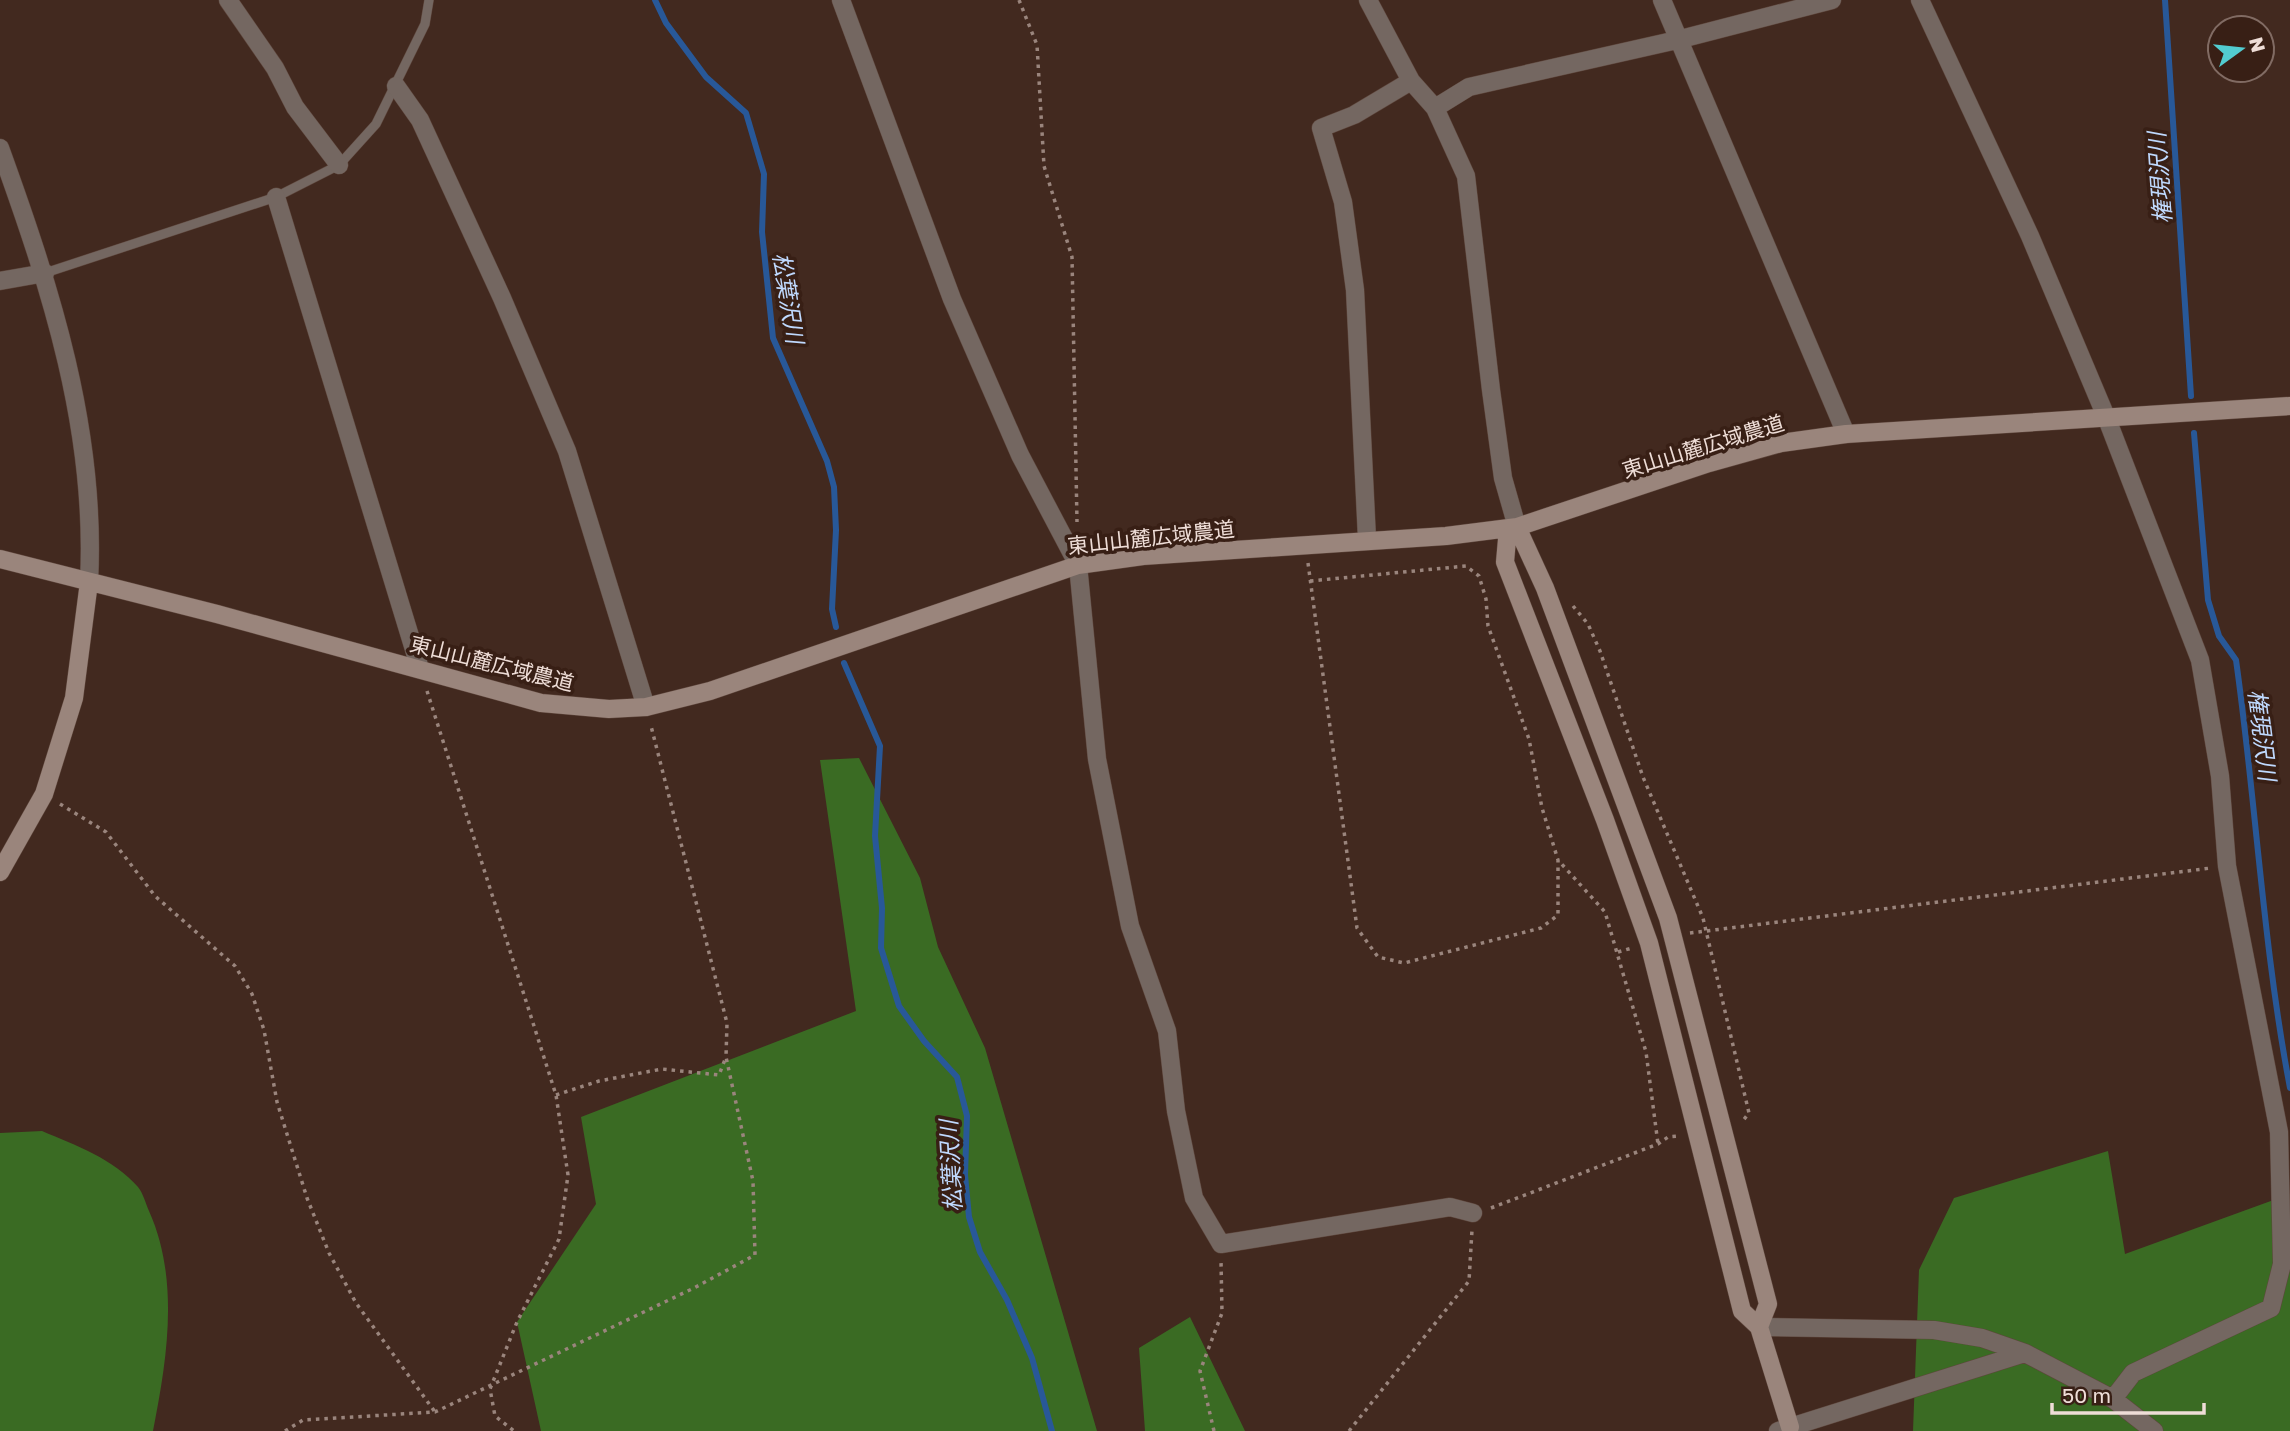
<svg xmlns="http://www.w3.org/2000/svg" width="2290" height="1431" viewBox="0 0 2290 1431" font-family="'Golos Text','Noto Sans JP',sans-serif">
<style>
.forest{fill:#3a6b23}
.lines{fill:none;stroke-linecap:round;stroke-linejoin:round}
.stream{stroke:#285898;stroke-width:6}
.lane-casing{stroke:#5e463c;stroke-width:10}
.street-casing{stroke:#5e463c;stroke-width:19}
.secondary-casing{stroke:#5e463c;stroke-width:19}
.path{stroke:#9a857d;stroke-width:3.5;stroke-dasharray:3.5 5;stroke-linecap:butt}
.lane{stroke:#746761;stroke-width:9}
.street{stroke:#746761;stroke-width:18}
.secondary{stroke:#9a857c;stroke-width:18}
.labels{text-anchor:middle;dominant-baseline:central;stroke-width:7;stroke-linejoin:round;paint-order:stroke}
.street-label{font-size:21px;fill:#eeddd7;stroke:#381f15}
.water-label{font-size:23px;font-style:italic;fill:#bfd9fe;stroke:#381f15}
</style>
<rect width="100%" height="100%" fill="#42291f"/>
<!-- forest -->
<path class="forest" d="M859,758L920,878L938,947L985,1048L1097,1431H541L517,1322L596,1204L581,1117L856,1011L820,760Z
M42,1131C75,1145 114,1159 138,1187C143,1193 146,1204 149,1211C180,1280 167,1360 153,1431H0V1133Z
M2108,1151L2125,1254L2290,1194V1431H1913L1919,1270L1954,1198Z
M1190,1317L1245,1431H1145L1139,1348Z"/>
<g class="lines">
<!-- stream -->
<path class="stream" d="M655,0L666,23L706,77L746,113L764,174L762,232L773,338L827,461L834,487L836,530L832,609L836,627
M2165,0L2191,396
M2194,433L2208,600L2219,636L2236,660C2256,802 2263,947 2290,1088
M844,663L880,746L875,836L882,908L881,948L899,1006L924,1041L957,1077L967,1116L965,1175L969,1217L980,1252L1007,1300L1032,1358L1052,1431"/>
<defs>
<path id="lane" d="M45,273L276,197L339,165L376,124L425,24L429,0"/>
<path id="street" d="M228,0L275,68L295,107L339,165
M841,0L952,299L1020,455L1078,565L1097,759L1130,926L1167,1031L1176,1111L1194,1198L1221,1244L1450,1207L1473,1213
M1368,0L1411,81L1435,108L1466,176L1491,390L1503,478L1517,527
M1662,0L1846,434
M1920,0L2030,236L2107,419L2200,660L2220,776L2227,866L2279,1132L2282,1264L2271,1308L2133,1373L2113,1399
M396,86L420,120L502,298L567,451L646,707
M1435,108L1469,87L1677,40L1832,0
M0,148C51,289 97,431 89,582
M276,197L420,669
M0,281L45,273
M1367,539L1355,290L1343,202L1321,128L1354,115L1411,81
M1759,1327L1934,1330L1982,1338L2025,1353L2113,1399L2154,1431
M1778,1431L2025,1353"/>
<path id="secondary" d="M1517,527L1545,588L1668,918L1768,1304L1759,1327
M1508,528L1505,562L1605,820L1649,943L1742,1311L1759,1327L1790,1427
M0,559L217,614L541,703L609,709L646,707L710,691L1078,565L1143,556L1446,536L1517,527L1709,463L1781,443L1846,434L2290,406
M0,872L44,794L74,698L89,582"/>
</defs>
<!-- lane casing -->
<use href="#lane" class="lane-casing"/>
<!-- street casing -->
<use href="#street" class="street-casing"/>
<!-- secondary casing -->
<use href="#secondary" class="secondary-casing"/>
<!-- path -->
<path class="path" d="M1019,0L1037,45L1044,166L1072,257L1077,522
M1308,563L1357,928L1378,957L1404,963L1541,928L1558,915V860L1605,912L1646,1052L1658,1144
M1310,581L1466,566L1479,576L1486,599L1488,626L1529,739L1542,808L1558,860
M1573,606L1588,624L1600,651L1643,777L1703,918L1749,1113L1741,1123
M427,691L556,1095L568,1175L559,1239L517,1322L490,1389L495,1416L514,1431
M60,804L106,832L155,896L235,966L252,994L264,1030L277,1102L307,1198L329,1253L356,1303L435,1412
M1690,933L2211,868
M1618,952L1632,948
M556,1095L599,1081L662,1069L719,1075L726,1057
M1491,1208L1658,1144L1668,1137L1679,1136
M285,1431L303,1420L435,1412L694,1288L755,1255L753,1181L726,1057L727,1023L651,726
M1214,1431L1200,1371L1222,1313L1221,1261
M1349,1431L1469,1281L1472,1230"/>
<!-- lane -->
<use href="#lane" class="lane"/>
<!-- street -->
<use href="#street" class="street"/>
<!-- secondary -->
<use href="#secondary" class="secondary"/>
</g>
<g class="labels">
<!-- street labels -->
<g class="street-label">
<text transform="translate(1703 446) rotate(-17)">東山山麓広域農道</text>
<text transform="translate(1151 537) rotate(-6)">東山山麓広域農道</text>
<text transform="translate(492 663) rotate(14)">東山山麓広域農道</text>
</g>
<!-- water labels -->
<g class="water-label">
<text transform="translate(2159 178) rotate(-94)">権現沢川</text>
<text transform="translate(789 298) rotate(81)">松葉沢川</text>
<text transform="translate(2263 735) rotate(83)">権現沢川</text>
<text transform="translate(950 1166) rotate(-93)">松葉沢川</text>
</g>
</g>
<!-- north arrow -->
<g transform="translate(2241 49) rotate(75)"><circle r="33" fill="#381f15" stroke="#816b63" stroke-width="2"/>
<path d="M0-5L12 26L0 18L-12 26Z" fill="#52ccd0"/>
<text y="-10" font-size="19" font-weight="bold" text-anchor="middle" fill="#eeddd7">N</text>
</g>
<!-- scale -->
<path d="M2052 1403v10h152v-10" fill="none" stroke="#eeddd7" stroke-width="3.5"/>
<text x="2062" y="1403" font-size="21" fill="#eeddd7" stroke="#381f15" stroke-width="5" paint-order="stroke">50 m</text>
</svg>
